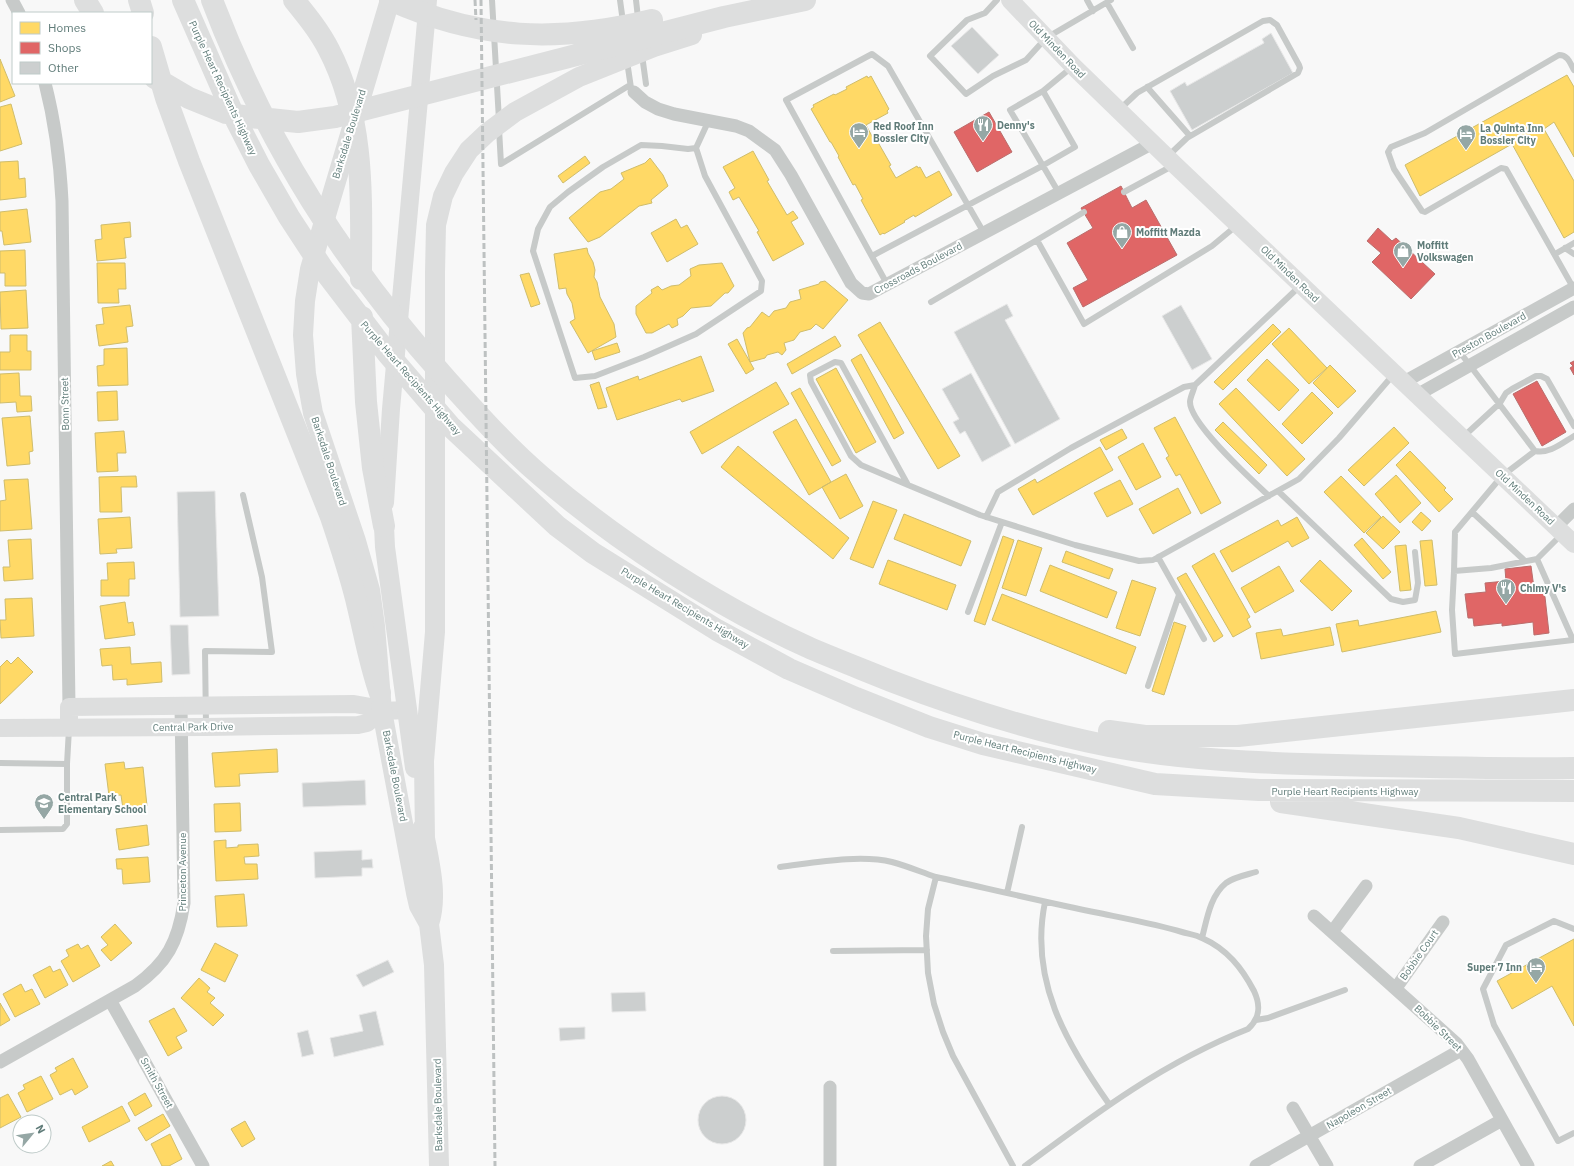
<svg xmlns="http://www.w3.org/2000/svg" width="1574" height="1166" viewBox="0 0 1574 1166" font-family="'IBM Plex Sans',sans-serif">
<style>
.homes{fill:#ffd966;stroke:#cfbd6c}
.shops{fill:#e06666;stroke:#ba6d6c}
.building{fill:#cccfcf;stroke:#e8e8e8}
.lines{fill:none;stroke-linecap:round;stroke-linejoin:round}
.lane{stroke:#c7cac9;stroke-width:6}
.street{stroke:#c7cac9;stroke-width:13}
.secondary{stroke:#dddede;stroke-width:18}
.primary{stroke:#dddede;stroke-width:20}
.highway{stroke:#dddede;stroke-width:22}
.rail{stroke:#bdc1c1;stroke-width:3;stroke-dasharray:6 3;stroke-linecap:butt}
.labels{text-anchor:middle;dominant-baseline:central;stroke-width:4;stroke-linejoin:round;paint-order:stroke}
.street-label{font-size:10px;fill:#607c79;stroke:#fff}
.poi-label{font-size:10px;font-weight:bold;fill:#607c79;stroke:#fff;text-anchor:start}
</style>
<rect width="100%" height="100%" fill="#f8f8f8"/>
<!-- homes -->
<path class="homes" d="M0,59L15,96L0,102Z
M1567,75L1574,87V157L1554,122L1544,129L1574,181V232L1564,238L1512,144L1420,196L1405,165Z
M867,76L868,78L871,76L889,109L887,111L888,113L866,125L873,138L875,137L891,165L889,166L896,178L917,166L918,168L920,167L926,178L939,171L952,195L915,217L914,215L904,221L905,222L884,234L883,233L880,235L861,200L863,199L855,184L853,185L838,157L839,156L831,142H830L811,109L814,107L813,105L834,94L835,95L847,89L846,87Z
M11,104L22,144L0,151V107Z
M753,151L769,180L767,181L787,215L793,211L798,218L791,222L804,244L773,261L757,232L759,231L739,197L733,200L729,192L735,188L723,167Z
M585,156L590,163L563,183L558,176Z
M650,158L663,175L668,186L651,200L652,203L639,206L600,237L588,242L569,218L600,192L611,189L624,179L621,173L645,163Z
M18,161L19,179L25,178L26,197L0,200V162Z
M27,209L31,242L4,245L2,231H0V212Z
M676,219L681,228L687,225L698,244L667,262L651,233Z
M130,222L131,237L124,238L126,258L97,261L95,240L102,239L101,225Z
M587,248L588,253L593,262L595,270L594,277L597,282L600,297L614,324L616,337L588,353L570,322L575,319L572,303L567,294L566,288L559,289L554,254Z
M25,250L26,286H5V273H0V251Z
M97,263H125L126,289H118L119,303H98Z
M722,263L734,286L728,293H725L711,306L691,308L683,316L677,319L678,325L672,328L669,324L652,333H646L636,314V306L652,293L651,290L658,286L662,290L671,286L679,285L691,276L690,269L699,265Z
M529,273L540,304L531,307L520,275Z
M825,281L848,300L823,329L816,324L811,329L800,332L794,340L784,343L786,350L782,355L778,352L767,355L765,358L750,362L743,333L747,328L750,327L762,312L769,317L774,311L786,308L790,302L801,299L799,290L819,284L820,282Z
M26,290L28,328L1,329L0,292Z
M130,305L133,326L126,327L128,342L99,346L96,325L104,324L102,308Z
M880,322L960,456L938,469L858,335Z
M1273,324L1281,332L1223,390L1214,382Z
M1289,328L1327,368L1309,384L1272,344Z
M10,335H27V351H31V370H0V352H10Z
M835,336L841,346L792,374L787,364Z
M737,339L754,369L746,374L728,344Z
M617,343L620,352L595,360L592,351Z
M127,348L128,385L98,386L97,366L104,365V349Z
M861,354L904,433L894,439L851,360Z
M701,356L714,391L682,402L680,399L617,420L606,388L638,376L639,380Z
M1267,359L1299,390L1279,411L1247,380Z
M1330,365L1356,391L1338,408L1313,383Z
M836,368L876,442L856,453L816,379Z
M19,373L20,396H31L32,411L17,412L16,402L0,403V374Z
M599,382L607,407L598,409L590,385Z
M776,382L789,404L702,454L690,432Z
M800,388L841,461L832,466L791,393Z
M1236,388L1305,459L1287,476L1219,404Z
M117,391L118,420L98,421L97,392Z
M1312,392L1333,413L1302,444L1282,424Z
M30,416L33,451L29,452L30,464L7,466L2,418Z
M1175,417L1221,503L1201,514L1180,474L1176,476L1166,458L1169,456L1154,428Z
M796,419L831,482L809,495L773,432Z
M1223,422L1267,465L1259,474L1215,430Z
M1394,427L1409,443L1364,486L1348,470Z
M1122,429L1127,438L1106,450L1100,440Z
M124,431L126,453H117L118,471L97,472L95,433Z
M1143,443L1161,477L1136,490L1118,457Z
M738,446L849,538L833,559L721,467Z
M1100,447L1113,470L1033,515L1018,489L1035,479L1037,483Z
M1410,451L1446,488L1444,490L1453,499L1439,512L1396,465Z
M846,474L863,506L840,519L822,487Z
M1396,475L1421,503L1400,523L1375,494Z
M136,476L137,487H121L122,512H100L99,477Z
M1341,476L1381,517L1364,533L1324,492Z
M28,479L32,529L0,531V501L6,500L4,480Z
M1120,480L1133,504L1107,517L1094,493Z
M1178,488L1191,513L1153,534L1139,509Z
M873,501L897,510L873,568L850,559Z
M1421,512L1431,521L1422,531L1412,522Z
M904,514L971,541L961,566L894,539Z
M1383,516L1400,532L1383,549L1366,533Z
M130,517L132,548L116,549L117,553L100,554L98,519Z
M1297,517L1309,538L1292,547L1288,541L1232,572L1220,551L1278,520L1281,526Z
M1003,536L1014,540L985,625L974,621Z
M1362,538L1391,572L1383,579L1354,545Z
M31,539L33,579L4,581L3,567H10L8,540Z
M1018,540L1042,548L1026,596L1002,588Z
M1432,540L1437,585L1425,586L1420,541Z
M1406,545L1411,590L1400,591L1395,546Z
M1066,551L1113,569L1109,579L1062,562Z
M1214,553L1250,617L1247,619L1251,627L1233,637L1192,566Z
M888,560L956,585L947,610L879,584Z
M1320,560L1352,591L1332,611L1300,581Z
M134,562L135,579H129V596H101V580H108L107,563Z
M1050,565L1117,592L1107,618L1040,591Z
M1279,566L1294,591L1255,613L1241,588Z
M1186,573L1223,636L1214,642L1177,578Z
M1132,580L1156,588L1140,636L1116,628Z
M1002,594L1136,647L1126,674L992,620Z
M32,598L34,636L1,638L0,620H6L5,599Z
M125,602L128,623L133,622L135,635L105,639L100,606Z
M1436,611L1441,632L1342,652L1336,624L1358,620L1359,626Z
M1174,622L1186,626L1164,695L1152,691Z
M1330,627L1334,645L1261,659L1256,633L1281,629L1283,636Z
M130,647L131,664L161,662L162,682L127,685V679L113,680L112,665L102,666L100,649Z
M18,657L33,672L0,704V667L7,660L11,664Z
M277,749L278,772L239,774L240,786L215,787L212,753Z
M124,762L125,769L143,767L147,806L123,809L121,795L109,796L105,764Z
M240,803L241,831L215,832L214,804Z
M147,825L149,845L119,850L116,829Z
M226,840V848L238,847V845L258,844L259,856L244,857L245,864H257L258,879L216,881L214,841Z
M148,857L150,882L123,884L122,869H117L116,859Z
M244,894L247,926L217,927L215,896Z
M115,924L132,943L111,961L101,950L108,945L101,937Z
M1574,939V1026L1552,986L1512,1009L1497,981Z
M215,943L238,955L225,982L201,970Z
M78,944L81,949L88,945L100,966L73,982L61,961L69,956L66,950Z
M50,966L53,972L60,969L68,985L45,998L33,975Z
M199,978L210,988L207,992L215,998L210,1003L224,1015L213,1026L181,998Z
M21,984L25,992L32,989L40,1004L15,1017L3,994Z
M0,1003L10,1020L0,1026Z
M174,1008L187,1031L176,1037L182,1048L168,1056L149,1021Z
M73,1058L88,1087L75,1095L72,1089L60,1095L50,1075L57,1071L55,1068Z
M41,1076L53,1099L27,1112L18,1093L25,1089L23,1085Z
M145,1093L152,1106L135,1116L128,1103Z
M8,1094L21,1117L0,1128V1098Z
M122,1106L130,1121L89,1142L82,1127Z
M163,1114L170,1126L146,1141L138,1128Z
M245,1121L255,1139L242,1147L231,1129Z
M170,1134L182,1159L169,1166H162L151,1144Z
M111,1161L114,1166H102Z"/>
<!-- shops -->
<path class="shops" d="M989,112L1012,152L977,172L954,132Z
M1121,186L1132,208L1146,200L1177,255L1083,307L1073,288L1088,280L1067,243L1093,228L1081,208Z
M1378,228L1392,241L1396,238L1435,274L1411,299L1372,262L1381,253L1367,241Z
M1574,361V375L1570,368L1573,366L1570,363Z
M1537,381L1566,432L1542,446L1513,394Z
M1531,566L1534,588H1540L1545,597L1549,633L1534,635L1533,622L1502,626V623L1474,626L1473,618H1468L1465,594L1486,592L1485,583L1506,581L1505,569Z"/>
<!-- building -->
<path class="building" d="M972,27L999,55L978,74L951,46Z
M1271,33L1293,73L1192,130L1170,91L1185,82L1187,86L1264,43L1262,39Z
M1007,304L1013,316L1005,320L1060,419L1015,444L954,332Z
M1181,305L1212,359L1192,370L1162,316Z
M971,373L1011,446L982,462L965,431L960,434L953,422L959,419L942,389Z
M215,491L219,616L180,617L177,492Z
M170,625H188L190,674L172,675Z
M365,780L366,805L303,807L302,783Z
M362,850V860L372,859L373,868H362V876L315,878L314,852Z
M388,960L394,972L363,987L356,975Z
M645,992L646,1011L612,1012L611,993Z
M376,1011L384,1045L334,1057L330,1038L363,1031L359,1015Z
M585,1027V1039L560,1041L559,1028Z
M308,1030L314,1054L302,1057L297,1033Z
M698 1120a24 24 0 1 1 48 0a24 24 0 1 1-48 0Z"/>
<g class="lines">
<!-- lane -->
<path class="lane" d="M492,0L499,120
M620,0L623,22
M636,0L638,18
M997,0L985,13L967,20L930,56L966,94L993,76L1026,60L1046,38L1111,0
M1087,0L1093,11
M1107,3L1133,48
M642,55L646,84
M627,61L631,88
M1147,87L1190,136
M1043,91L1010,110L1059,193
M1120,109L1137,93L1263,21L1270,20L1277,25L1299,65L1300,68L1298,73L1187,138L1168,156
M499,129L501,164L630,85
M696,148L705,176L762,281L761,291L696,334L644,357L595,376L575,378L533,251L538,229L550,207L568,192L603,167L641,145L662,146L688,149L696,148L708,122
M1124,192L1174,165
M1037,240L1084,212
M1565,248L1574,254
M1555,254L1574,243
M872,256L1042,166L1075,147L1043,91L1072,67
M887,284L786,100L872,54L888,66L984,233
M1574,289L1506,169L1501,168L1425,212L1422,211L1394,169L1388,152L1391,147L1425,133L1559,55C1568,55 1570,63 1574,70
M931,302L1037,240L1084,324L1212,246L1236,226
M1459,351L1535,451L1502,476L1455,532L1454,571L1491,568L1537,559L1562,534
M1195,385L1300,286
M1463,437L1500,403L1506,393L1512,389L1536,376H1541L1547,379L1574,426
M1535,451C1550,454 1562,443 1574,436
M908,485L861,465L851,456L811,382L810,375L835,362L841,363L908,485L980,515L1075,545L1139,561L1153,560L1299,479L1339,438L1393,375
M1278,491L1391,599L1403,602L1415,600L1418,583L1415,552
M1472,512L1525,561
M986,517L998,492L1071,448L1184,387L1195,385C1194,390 1190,397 1190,402C1190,424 1252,480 1269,496
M1158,557L1204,639
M1454,571L1452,610L1455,654L1573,640L1537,559
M968,612L1002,522
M1148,686L1179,595
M206,726L205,651L272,652L262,577L243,495
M0,763L67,764
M0,830L63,829L67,824V764L69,729
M780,867C813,863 859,854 892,862C907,866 921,872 936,877L928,909L926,936L928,973L934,1004L943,1032L953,1056L1013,1166
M936,877C990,889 1044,902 1099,913C1127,919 1155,924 1182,932C1189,934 1196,935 1202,938C1227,949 1242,968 1254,991C1261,1006 1260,1018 1248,1029C1164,1062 1096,1113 1025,1166
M1007,893L1022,827
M1045,902C1029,980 1066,1043 1109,1104
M1574,929L1554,921L1506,945L1483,989L1494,1025L1558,1141L1574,1133
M1202,938C1207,919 1210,896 1226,883C1234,877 1246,875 1256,872
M833,951L927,950
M1256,1020L1268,1018L1345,990"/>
<!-- street -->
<path class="street" d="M12,0L19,13
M45,83C55,122 60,160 62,201L69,707
M634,92L645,102L658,109L674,114L736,126L749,131L775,150L791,175L851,283L862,293L869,294L1153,143
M1404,382L1574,288
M1417,395L1574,307
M1556,527L1574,509
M1314,916L1456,1043L1468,1059L1528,1166
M1332,932L1366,886
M1396,988L1443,922
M110,1000L203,1166
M0,1062L135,986C167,963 178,942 184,903L181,706
M830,1087V1166
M1293,1108L1327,1166
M1256,1166L1461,1050
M1420,1166L1502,1120"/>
<!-- secondary -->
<path class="secondary" d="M1010,0L1073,66L1175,165L1574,544
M385,503L391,409L428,0
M0,728L206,727L358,725L367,723L382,711
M69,728V707L354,704L371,707L382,711L407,710"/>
<!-- primary -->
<path class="primary" d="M390,0L310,269L305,301L303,335L306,374L313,413L356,541L370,590L375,626L382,711L416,893L419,906L429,924L434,965L439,1166
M384,526L385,547L415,768
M423,827C428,858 439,893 429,924
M425,840L424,761L435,632V273L436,225L443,196L454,173L469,150L487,133L515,112L579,77L654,47L692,35"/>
<!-- highway -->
<path class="highway" d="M85,0L93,13
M139,0L143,13
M183,0L234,116L259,165L289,217L323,269L388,354L450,426L557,526L593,553L717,630L789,669L856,698L929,727L983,744L1155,784L1259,790L1574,791
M212,0C266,143 345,266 447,380C477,413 507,447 541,476C619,543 718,607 812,649C838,660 864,670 891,681C961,708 1034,731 1109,746C1185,760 1261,763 1337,765C1416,767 1495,769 1574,768
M294,0C307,16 320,32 329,50C366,121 361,201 361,279
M390,0C480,40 557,43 652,20
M151,47L166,98L189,161L331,517C341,547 351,576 358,607C365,636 370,665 380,693
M155,78L189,98L226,113L250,117L298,122L335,117L724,17L805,0
M362,317L366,402L373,468L384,526
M1109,731L1145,736H1238L1574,700
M1281,802L1459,828L1574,854"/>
<!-- rail -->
<path class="rail" d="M475,0L476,20
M481,0L495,1166"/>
</g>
<!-- icons -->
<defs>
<symbol id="restaurant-pin" viewBox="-11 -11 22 30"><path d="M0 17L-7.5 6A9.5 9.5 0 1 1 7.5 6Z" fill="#95a7a5" stroke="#fff"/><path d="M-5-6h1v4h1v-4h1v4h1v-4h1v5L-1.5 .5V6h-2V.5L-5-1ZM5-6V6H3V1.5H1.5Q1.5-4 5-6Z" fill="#fff"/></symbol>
<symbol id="hotel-pin" viewBox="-11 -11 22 30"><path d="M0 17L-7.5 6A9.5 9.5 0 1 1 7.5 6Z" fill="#95a7a5" stroke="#fff"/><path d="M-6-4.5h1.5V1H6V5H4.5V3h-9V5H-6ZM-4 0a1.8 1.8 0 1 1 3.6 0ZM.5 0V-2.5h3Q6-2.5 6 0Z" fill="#fff"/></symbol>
<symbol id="shop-pin" viewBox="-11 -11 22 30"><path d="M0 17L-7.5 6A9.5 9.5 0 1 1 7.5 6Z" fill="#95a7a5" stroke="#fff"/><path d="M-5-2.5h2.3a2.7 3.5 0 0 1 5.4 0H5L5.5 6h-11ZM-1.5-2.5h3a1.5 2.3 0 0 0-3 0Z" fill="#fff"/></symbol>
<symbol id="school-pin" viewBox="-11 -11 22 30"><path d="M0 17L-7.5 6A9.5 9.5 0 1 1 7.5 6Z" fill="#95a7a5" stroke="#fff"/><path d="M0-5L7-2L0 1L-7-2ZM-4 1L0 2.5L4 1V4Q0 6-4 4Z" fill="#fff"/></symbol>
</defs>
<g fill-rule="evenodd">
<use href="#restaurant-pin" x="972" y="114" width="22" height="30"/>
<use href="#hotel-pin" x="848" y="121" width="22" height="30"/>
<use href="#hotel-pin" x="1455" y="123" width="22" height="30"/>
<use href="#shop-pin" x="1111" y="221" width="22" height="30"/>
<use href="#shop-pin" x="1392" y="240" width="22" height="30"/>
<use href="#restaurant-pin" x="1495" y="577" width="22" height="30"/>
<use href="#school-pin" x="33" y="792" width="22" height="30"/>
<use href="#hotel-pin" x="1525" y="956" width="22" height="30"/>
</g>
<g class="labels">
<!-- street labels -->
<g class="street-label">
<text transform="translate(1057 49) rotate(46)">Old Minden Road</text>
<text transform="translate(223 88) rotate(65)">Purple Heart Recipients Highway</text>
<text transform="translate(349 134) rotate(-73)">Barksdale Boulevard</text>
<text transform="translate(918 268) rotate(-28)">Crossroads Boulevard</text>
<text transform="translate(1290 274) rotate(44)">Old Minden Road</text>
<text transform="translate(1489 335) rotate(-29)">Preston Boulevard</text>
<text transform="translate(411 378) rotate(49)">Purple Heart Recipients Highway</text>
<text transform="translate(65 404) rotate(-91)">Bonn Street</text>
<text transform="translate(329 461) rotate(72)">Barksdale Boulevard</text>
<text transform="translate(1525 497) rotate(43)">Old Minden Road</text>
<text transform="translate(685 608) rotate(31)">Purple Heart Recipients Highway</text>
<text transform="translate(193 727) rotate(-1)">Central Park Drive</text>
<text transform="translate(1025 752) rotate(14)">Purple Heart Recipients Highway</text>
<text transform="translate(395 776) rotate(79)">Barksdale Boulevard</text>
<text x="1345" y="791">Purple Heart Recipients Highway</text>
<text transform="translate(182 872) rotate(-90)">Princeton Avenue</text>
<text transform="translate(1419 955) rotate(-55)">Bobbie Court</text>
<text transform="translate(1438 1028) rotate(44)">Bobbie Street</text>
<text transform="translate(157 1083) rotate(61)">Smith Street</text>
<text transform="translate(438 1105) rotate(-91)">Barksdale Boulevard</text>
<text transform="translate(1359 1108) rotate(-30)">Napoleon Street</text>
</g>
<!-- poi labels -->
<g class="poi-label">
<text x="997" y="125">Denny's</text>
<text x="873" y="126">Red Roof Inn<tspan x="873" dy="12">Bossier City</tspan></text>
<text x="1480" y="128">La Quinta Inn<tspan x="1480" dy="12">Bossier City</tspan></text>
<text x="1136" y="232">Moffitt Mazda</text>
<text x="1417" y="245">Moffitt<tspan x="1417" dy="12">Volkswagen</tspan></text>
<text x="1520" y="588">Chimy V's</text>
<text x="58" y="797">Central Park<tspan x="58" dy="12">Elementary School</tspan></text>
<text x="1522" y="967" text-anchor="end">Super 7 Inn</text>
</g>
</g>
<!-- legend -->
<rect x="12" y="12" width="140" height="72" fill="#ffffff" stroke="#bfcbc9"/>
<rect x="20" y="22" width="20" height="12" fill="#ffd966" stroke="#bfcbc9"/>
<text x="48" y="32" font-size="12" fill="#607c79">Homes</text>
<rect x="20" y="42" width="20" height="12" fill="#e06666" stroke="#bfcbc9"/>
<text x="48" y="52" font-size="12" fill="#607c79">Shops</text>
<rect x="20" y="62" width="20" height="12" fill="#cccfcf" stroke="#bfcbc9"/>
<text x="48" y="72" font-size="12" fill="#607c79">Other</text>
<!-- north arrow -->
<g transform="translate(32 1134) rotate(61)"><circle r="19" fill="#ffffff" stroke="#bfcbc9"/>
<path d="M0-3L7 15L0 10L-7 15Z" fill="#95a7a5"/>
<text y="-6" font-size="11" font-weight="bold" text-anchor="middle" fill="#607c79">N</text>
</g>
</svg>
